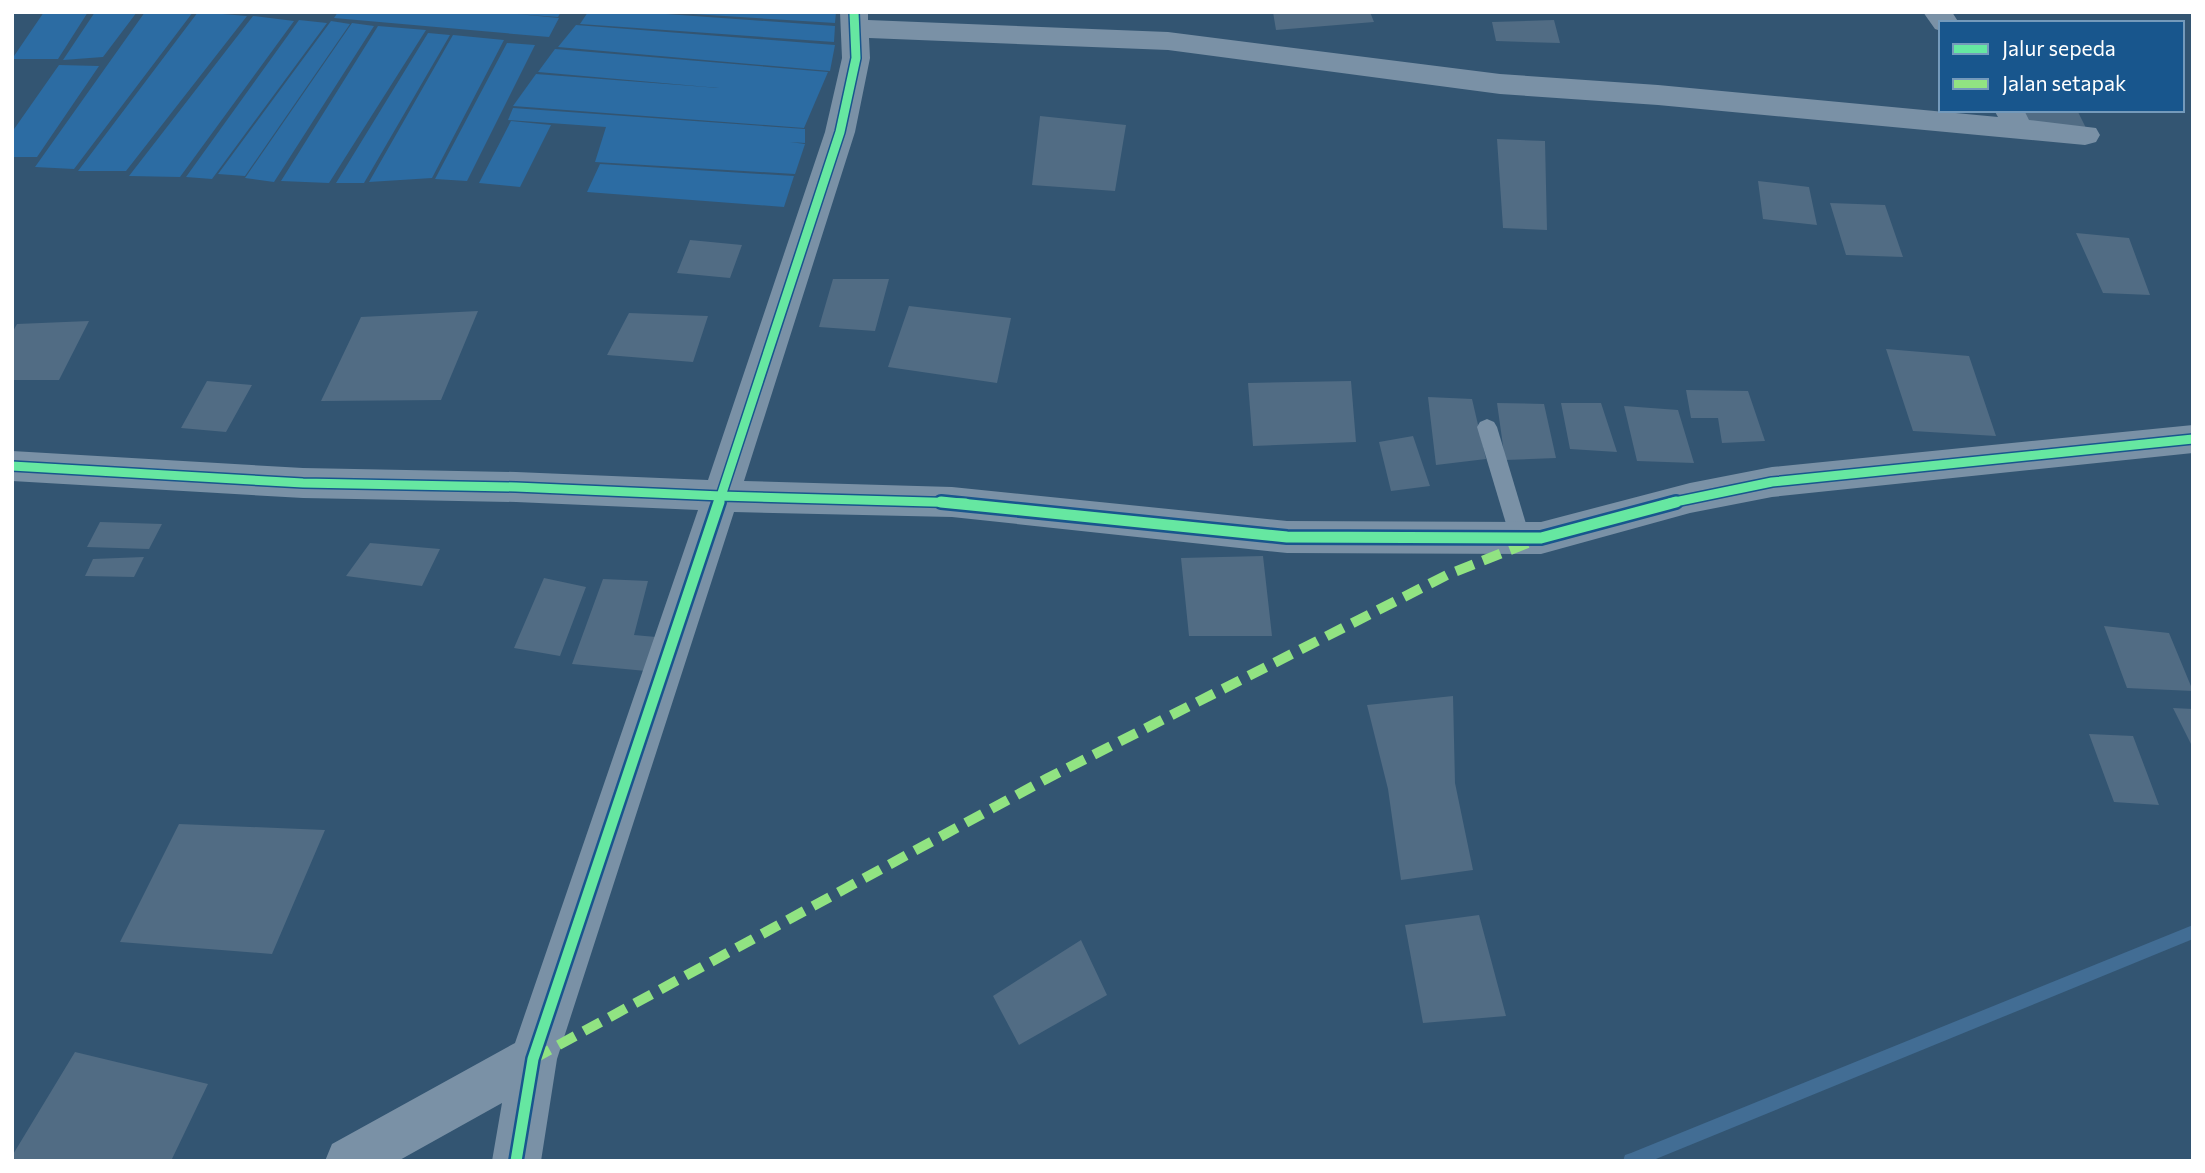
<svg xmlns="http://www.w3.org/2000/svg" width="2205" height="1173" viewBox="0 0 2205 1173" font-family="Commissioner,sans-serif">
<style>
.green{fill:#2c6ca3}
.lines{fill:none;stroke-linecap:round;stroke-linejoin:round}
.stream{fill:#426d94;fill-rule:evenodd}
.building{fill:#516c84}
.service{fill:#7a91a6;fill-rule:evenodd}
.minor{fill:#7a91a6;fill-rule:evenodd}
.quiet{stroke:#91e382;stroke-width:10;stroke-dasharray:19 10;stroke-linecap:butt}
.cycleway-far1-casing{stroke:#18568d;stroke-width:12}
.cycleway-casing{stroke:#18568d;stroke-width:16}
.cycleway-far1{stroke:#66e7a1;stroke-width:9}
.cycleway{stroke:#66e7a1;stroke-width:11}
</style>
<rect width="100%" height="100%" fill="#335572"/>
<!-- green -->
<path class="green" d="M44,12H88L58,59H12Z
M95,12H137L103,57L63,60Z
M145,12H193L74,169L35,167Z
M198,12L247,16L126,171H78Z
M338,12H561L558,17L517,14L559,18L549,37L334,18Z
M588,12H638L835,26L834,42L580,24Z
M661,12H836L835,23Z
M253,16L294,21L180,177L129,176Z
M299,20L327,23L212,179L186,177Z
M331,21L350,24L245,176L218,174Z
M352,23L374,26L274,182L245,178Z
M576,25L835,45L830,71L558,47Z
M378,26L426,30L329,183L281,181Z
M428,33L450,35L364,183H336Z
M453,35L504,40L432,178L369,182Z
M507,43L535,45L467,181L435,179Z
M555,49L828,72L804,128L513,106L536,74L719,88L538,72Z
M59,65L99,66L37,157H12V132Z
M513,108L805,129V143L790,142L805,144L795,174L595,162L606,127L508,120Z
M511,121L551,125L520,187L479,183Z
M600,164L794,176L784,207L587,192Z"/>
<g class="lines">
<!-- stream -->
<path class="stream" d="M2193,925V939L1651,1161H1623L1625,1155L1631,1153Z"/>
</g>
<!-- building -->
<path class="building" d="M1273,12H1370L1374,22L1276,30Z
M1554,20L1560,43L1496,41L1492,22Z
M2022,110H2077L2087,130L2027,127Z
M1040,116L1126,125L1115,191L1032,185Z
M1497,139L1545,141L1547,230L1503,228Z
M1758,181L1809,187L1817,225L1763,219Z
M1830,203L1885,205L1903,257L1846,255Z
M2076,233L2129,238L2150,295L2103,293Z
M690,240L742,245L730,278L677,273Z
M833,279H889L875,331L819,327Z
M909,306L1011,318L997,383L888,367Z
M478,311L441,400L321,401L361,317Z
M629,313L708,316L693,362L607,355Z
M89,321L59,380H12V333L17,324Z
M1886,349L1969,356L1996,436L1913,431Z
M207,381L252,385L226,432L181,428Z
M1351,381L1356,442L1253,446L1248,383Z
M1686,390L1748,391L1765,441L1722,443L1718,418H1691Z
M1428,397L1472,399L1486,459L1436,465Z
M1497,403L1544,404L1556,458L1505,460Z
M1561,403H1601L1617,452L1570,449Z
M1624,406L1678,410L1694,463L1637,461Z
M1413,436L1430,486L1391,491L1379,442Z
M100,522L162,524L149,549L87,547Z
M370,543L440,549L422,586L346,576Z
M1263,556L1272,636H1189L1181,558Z
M144,557L134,577L85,576L93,559Z
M544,578L586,587L560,656L514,648Z
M603,579L648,581L634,635L656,637L646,671L572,664Z
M2104,626L2169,633L2193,691L2127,688Z
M1453,696L1455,783L1473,870L1401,880L1388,789L1367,705Z
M2173,708L2193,709V748Z
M2089,734L2133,736L2159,805L2114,802Z
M179,824L325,830L272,954L120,942Z
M1479,915L1506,1016L1423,1023L1405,925Z
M1081,940L1107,995L1019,1045L993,996Z
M75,1052L208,1084L171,1161H12V1156Z"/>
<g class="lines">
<!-- service -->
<path class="service" d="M1487,419L1494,422L1497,427L1530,537L1527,543L1520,546L1513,543L1510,537L1477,427L1480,422Z"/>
<!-- minor -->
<path class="minor" d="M840,12H868V20L1168,32L1500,74L1658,85L1998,117L1994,110H2024L2029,120L2096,128L2100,135L2096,142L2085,145L1658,105L1500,94L1168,50L869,38L870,58L855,132L744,481L952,487L1287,521L1541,522L1690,483L1772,467L2193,425V453L1772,497L1690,513L1541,554L1287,553L952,517L734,512L557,1059L541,1161H492L502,1103L398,1161H325L332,1144L515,1043L698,510L516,502L303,498L12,481V451L303,468L516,472L708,480L825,132L842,58Z
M1923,12H1952L1959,23H1941V31L1935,29Z"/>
<!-- quiet -->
<path class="quiet" d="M533,1059L1048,778L1447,575L1530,542"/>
<defs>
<path id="cycleway-far1" d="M12,466L303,483L516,487L721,496L840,132L856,58L854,12
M719,503L721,496L966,503
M1670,503L1772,482L2193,439"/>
<path id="cycleway" d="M941,502L1287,537L1541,538L1676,502
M516,1161L533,1059L719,502"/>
</defs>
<!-- cycleway-far1 casing -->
<use href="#cycleway-far1" class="cycleway-far1-casing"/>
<!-- cycleway casing -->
<use href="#cycleway" class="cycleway-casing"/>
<!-- cycleway-far1 -->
<use href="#cycleway-far1" class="cycleway-far1"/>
<!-- cycleway -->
<use href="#cycleway" class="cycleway"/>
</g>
<!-- border -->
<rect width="2205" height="1173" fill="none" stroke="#ffffff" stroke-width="28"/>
<!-- legend -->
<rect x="1939" y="21" width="245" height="91" fill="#18568d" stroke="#749abb" stroke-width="2"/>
<rect x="1953" y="44" width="35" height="10" fill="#66e7a1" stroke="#749abb" stroke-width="2"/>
<text x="2002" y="56" font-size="21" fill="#ffffff">Jalur sepeda</text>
<rect x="1953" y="79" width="35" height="10" fill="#91e382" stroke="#749abb" stroke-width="2"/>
<text x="2002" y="91" font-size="21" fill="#ffffff">Jalan setapak</text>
</svg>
